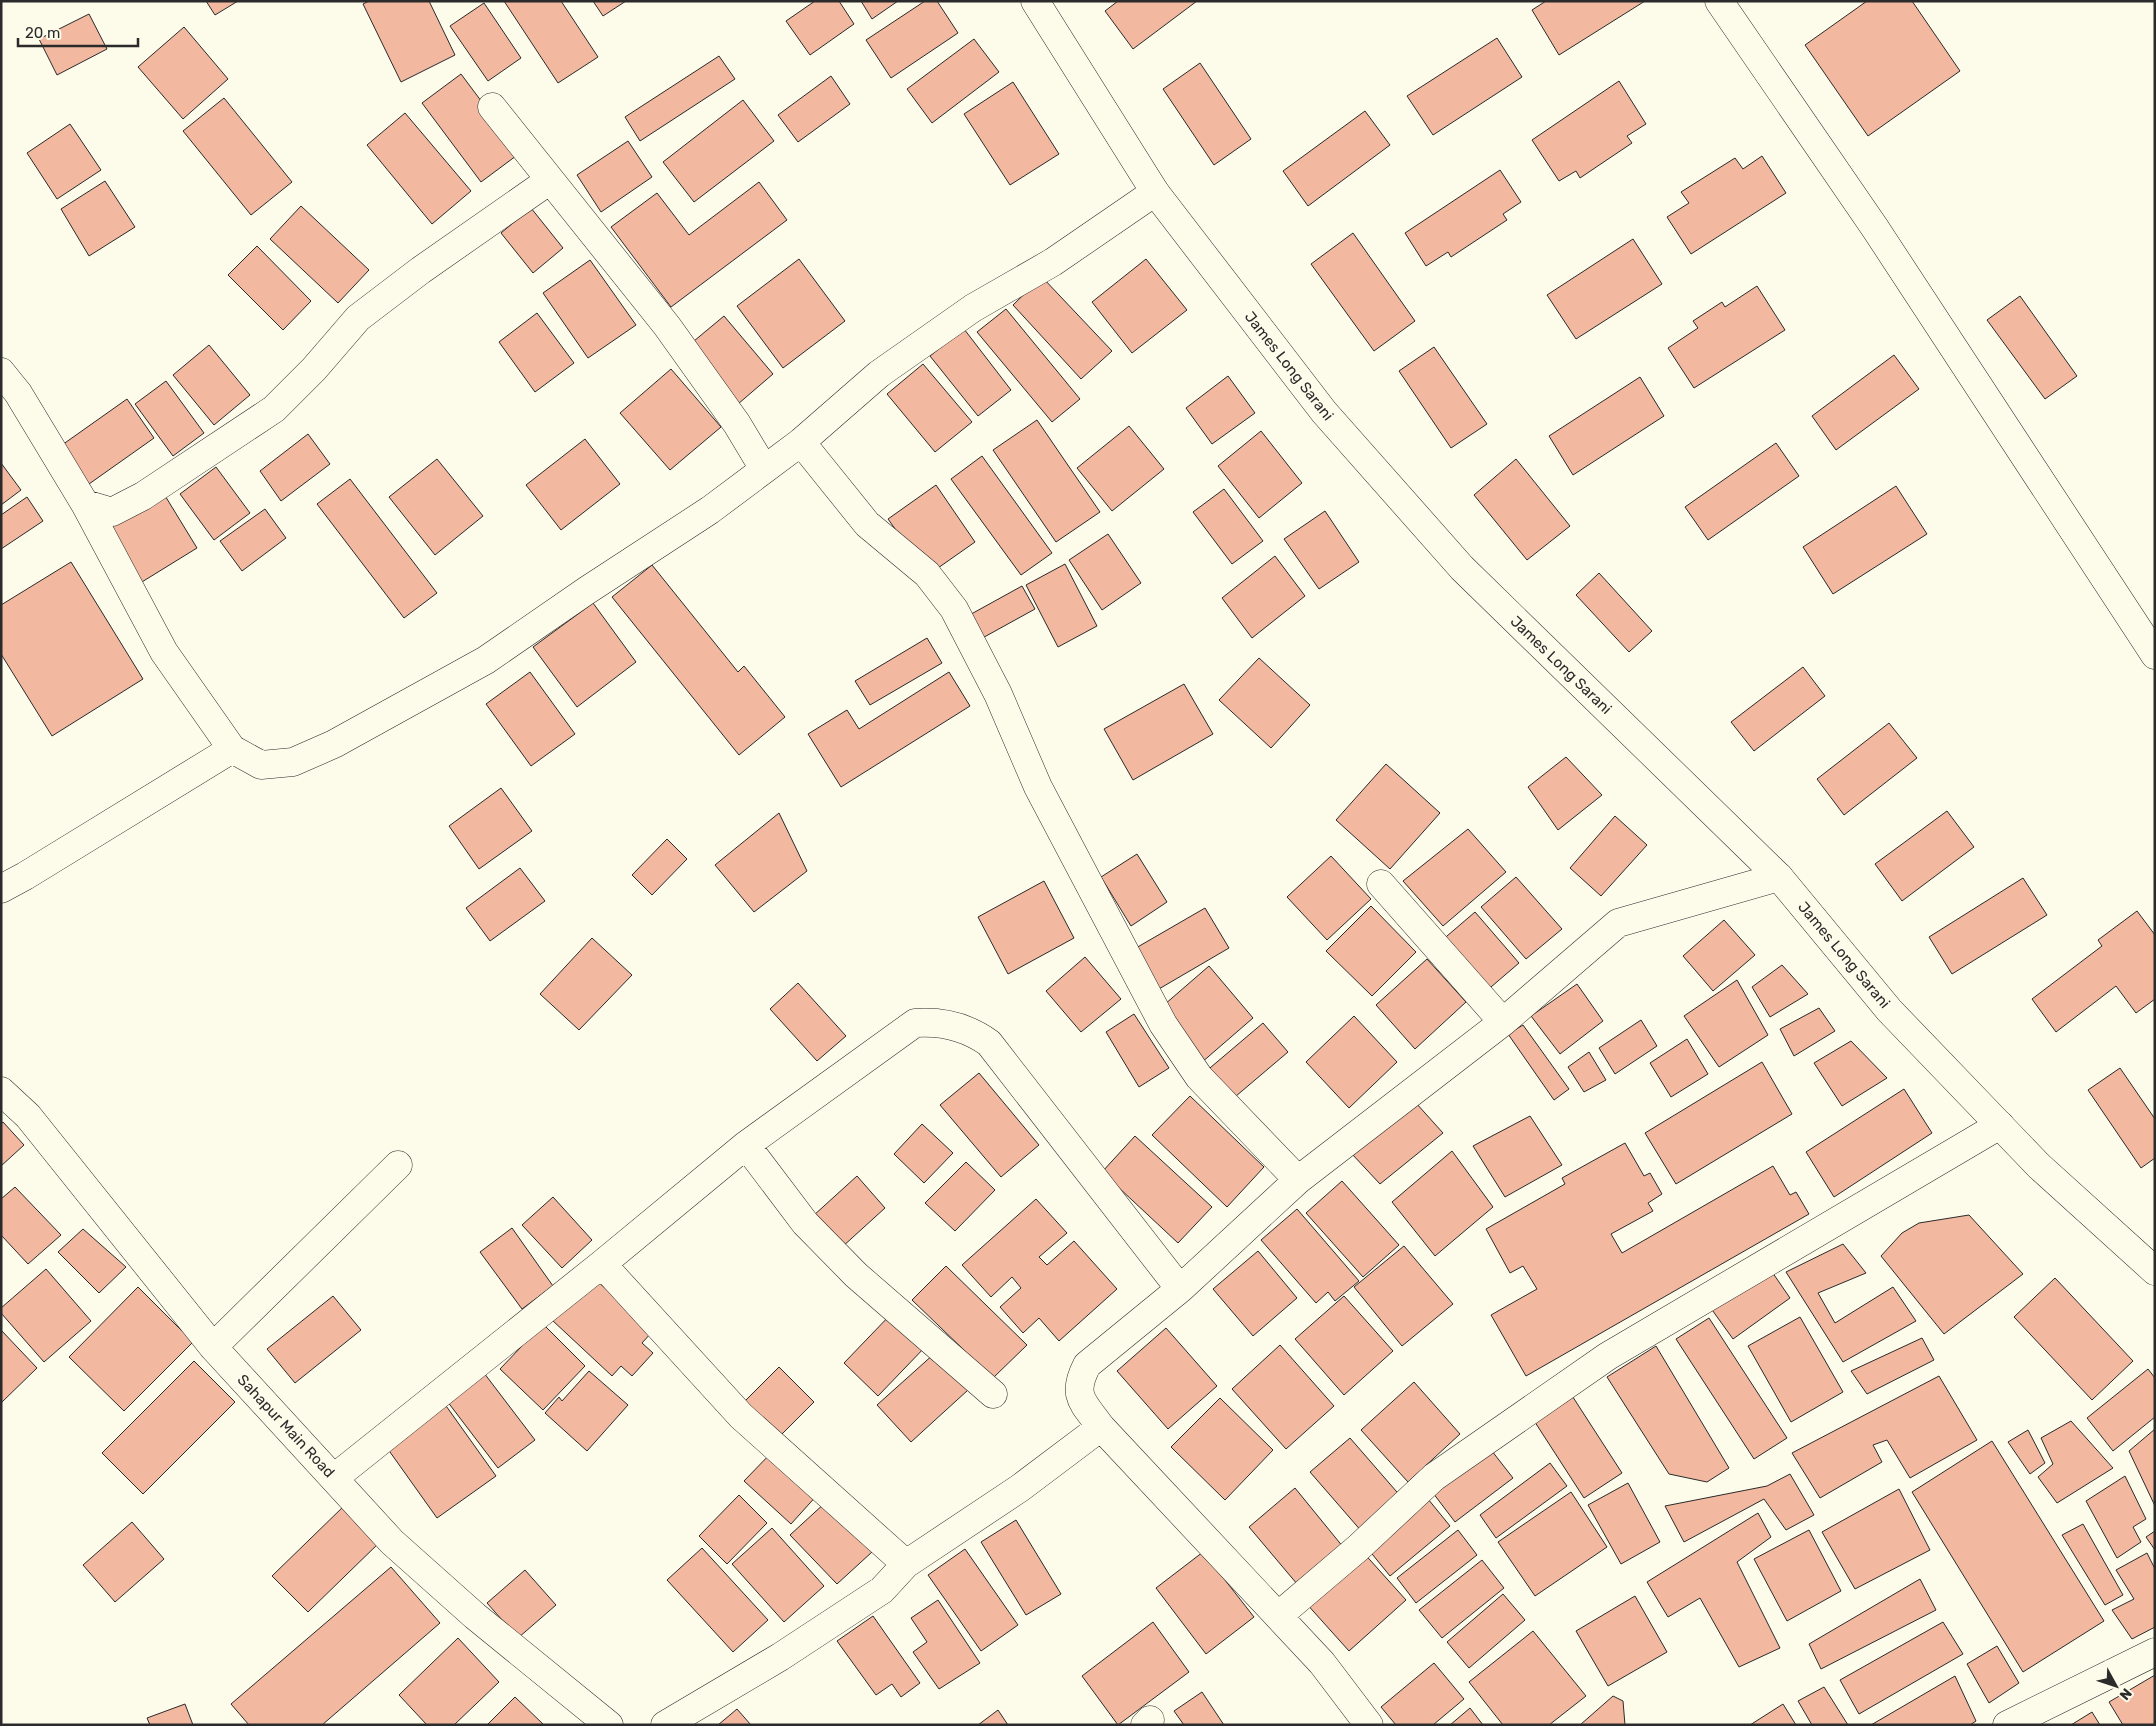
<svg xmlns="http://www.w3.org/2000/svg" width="2156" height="1726" viewBox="0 0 2156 1726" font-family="Rubik,sans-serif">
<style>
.building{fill:#f2b8a0;stroke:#2b2b2b}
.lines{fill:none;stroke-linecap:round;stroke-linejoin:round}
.minor-casing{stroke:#2b2b2b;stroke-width:29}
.major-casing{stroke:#2b2b2b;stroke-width:29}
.minor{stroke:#fdfbea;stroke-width:28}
.major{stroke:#fdfbea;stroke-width:28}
.labels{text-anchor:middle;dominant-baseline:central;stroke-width:4;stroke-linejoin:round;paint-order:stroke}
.street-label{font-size:15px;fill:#2b2b2b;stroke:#fdfbea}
</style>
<rect width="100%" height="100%" fill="#fdfbea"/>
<!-- building -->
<path class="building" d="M206,1H238L215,15Z
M369,1H429L455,55L401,82L363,4Z
M504,1H561L598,57L558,83Z
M593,1H626L603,16Z
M815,1H839L854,24L810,55L786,21Z
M861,1H898L872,19Z
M925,1H937L958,33L891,78L866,40Z
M1118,1H1197L1133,49L1105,11Z
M1546,1H1645L1559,55L1532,10Z
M1867,1H1912L1960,71L1868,136L1805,45Z
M484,3L521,58L488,81L450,26Z
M89,14L107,49L57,75L39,39Z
M184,27L228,79L183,119L138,67Z
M1497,38L1522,77L1433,135L1407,96Z
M974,39L999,72L932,123L907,89Z
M719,56L735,79L640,141L625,117Z
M1200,63L1251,139L1214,165L1163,89Z
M461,74L520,153L481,182L422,103Z
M831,76L850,104L798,142L778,115Z
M1619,81L1646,124L1627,136L1632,143L1580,178L1576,171L1559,181L1532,140Z
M1013,82L1059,154L1010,185L964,114Z
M224,98L292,182L251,215L183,131Z
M743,100L774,141L694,202L663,162Z
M1365,111L1390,145L1308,206L1283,171Z
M405,113L471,191L432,224L367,145Z
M70,124L101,170L57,199L27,153Z
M628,141L652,177L601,212L577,175Z
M1762,156L1786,193L1691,254L1667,217L1689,203L1681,192L1735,158L1743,169Z
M1500,170L1521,202L1503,214L1507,220L1451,257L1448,252L1426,266L1405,233Z
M105,181L135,227L89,256L61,209Z
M759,182L787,220L671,307L611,227L657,193L689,235Z
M301,206L369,270L338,303L270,239Z
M531,208L563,248L533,273L501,233Z
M1353,233L1415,321L1374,351L1311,264Z
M1633,239L1662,284L1576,339L1547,295Z
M257,246L311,301L283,330L228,275Z
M799,259L845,321L783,368L737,306Z
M1146,259L1187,310L1132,353L1092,302Z
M590,260L636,325L588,358L543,293Z
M1042,277L1112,351L1081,379L1013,305Z
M1757,286L1785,330L1694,388L1668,348L1698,328L1693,321L1722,302L1725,307Z
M2020,296L2077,376L2045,399L1987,320Z
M1006,309L1080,399L1052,422L977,332Z
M537,313L574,363L535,392L499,342Z
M724,316L773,374L738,404L688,346Z
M964,329L1011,390L978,416L930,356Z
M209,345L250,395L214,425L173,375Z
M1434,347L1487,424L1451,448L1399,371Z
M1894,355L1919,389L1836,450L1812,416Z
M923,364L972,422L935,452L887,394Z
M671,369L721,427L670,470L620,413Z
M1228,376L1255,413L1212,444L1186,408Z
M1640,377L1664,416L1573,475L1549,436Z
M166,381L204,433L173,456L135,404Z
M127,399L154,438L89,484L62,445Z
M1037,420L1100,512L1056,542L993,450Z
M1129,426L1164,469L1112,511L1077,468Z
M1261,431L1302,483L1259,518L1218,466Z
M308,434L330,464L281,501L260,471Z
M585,439L620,484L561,530L526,485Z
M1776,443L1799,476L1708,540L1685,507Z
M982,456L1052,553L1021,575L951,479Z
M437,459L483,516L435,555L389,497Z
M1516,459L1570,526L1527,560L1474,495Z
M1,463L21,490L1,505Z
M216,467L250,513L214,540L180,494Z
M350,479L437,593L404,618L317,504Z
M936,485L975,542L928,575L888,519Z
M1896,486L1927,534L1833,594L1803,547Z
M1224,489L1263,541L1232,564L1193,512Z
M164,494L197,548L137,585L104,530Z
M27,497L43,521L1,549V515Z
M265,509L286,538L242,571L220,541Z
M1325,511L1359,562L1319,589L1284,539Z
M1108,534L1141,583L1102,610L1069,560Z
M1275,556L1305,596L1252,638L1222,598Z
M71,562L143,679L52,736L1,654V605Z
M1065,564L1097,626L1058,647L1026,585Z
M652,565L738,672L744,666L785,717L739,755L612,597Z
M1599,573L1652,631L1629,652L1576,595Z
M1022,586L1035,609L977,641L964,618Z
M593,603L636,662L577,707L533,647Z
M927,638L942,663L870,705L855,681Z
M1259,658L1310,705L1271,748L1219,700Z
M1803,667L1825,696L1754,751L1731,722Z
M530,672L575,734L531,766L486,704Z
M949,672L970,706L841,787L808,734L847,710L859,729Z
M1184,684L1213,734L1133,780L1104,729Z
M1889,723L1917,758L1844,815L1817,779Z
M1566,757L1602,795L1558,830L1528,787Z
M1386,764L1440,813L1390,869L1336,820Z
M501,788L532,831L479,869L449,826Z
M1947,811L1974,847L1902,901L1875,864Z
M779,813L807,871L754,912L715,865Z
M1615,816L1647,845L1601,896L1570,868Z
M1468,829L1506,872L1443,926L1403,881Z
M667,839L687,859L652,895L632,875Z
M1137,854L1167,902L1131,926L1101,877Z
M1331,856L1371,899L1327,940L1287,897Z
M520,868L545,901L490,941L466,908Z
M1516,877L1562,929L1526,959L1481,907Z
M2023,878L2047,915L1952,974L1929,937Z
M1044,881L1074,938L1008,974L978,917Z
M1371,906L1416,952L1372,996L1326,951Z
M1205,908L1229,948L1152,993L1129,952Z
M2137,911L2155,935V999L2136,1013L2116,986L2056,1032L2032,999L2102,946L2098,940Z
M1475,912L1519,963L1484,993L1440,942Z
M1724,920L1755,955L1713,991L1683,956Z
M592,938L632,975L579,1030L540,994Z
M1085,957L1121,999L1081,1032L1046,991Z
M1427,959L1466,1002L1415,1049L1376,1005Z
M1782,965L1808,994L1770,1017L1752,987Z
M1209,966L1253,1018L1201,1063L1157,1011Z
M1737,980L1768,1035L1719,1067L1684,1016Z
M798,983L846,1036L817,1061L770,1009Z
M1577,984L1603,1021L1560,1054L1531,1016Z
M1819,1008L1835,1031L1794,1056L1780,1029Z
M1134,1014L1169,1068L1139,1087L1106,1032Z
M1354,1016L1397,1062L1349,1108L1306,1062Z
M1641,1020L1657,1046L1615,1074L1599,1048Z
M1263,1023L1288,1052L1229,1102L1204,1073Z
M1523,1025L1569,1089L1554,1100L1508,1034Z
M1687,1039L1708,1074L1671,1097L1650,1063Z
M1851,1041L1887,1078L1842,1106L1814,1063Z
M1589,1052L1606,1080L1584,1092L1568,1067Z
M1762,1062L1792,1114L1676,1184L1645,1133Z
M2120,1068L2155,1119V1158L2141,1168L2088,1090Z
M979,1073L1039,1145L1001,1177L940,1105Z
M1904,1089L1932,1133L1834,1197L1806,1152Z
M1190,1096L1264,1167L1227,1207L1152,1135Z
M1416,1103L1443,1133L1380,1184L1352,1154Z
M1530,1116L1562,1165L1505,1197L1473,1146Z
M3,1122L24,1145L1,1166V1124Z
M922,1124L953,1153L924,1183L894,1154Z
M1135,1136L1212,1207L1178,1243L1102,1172Z
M1625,1143L1644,1176L1650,1173L1662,1194L1648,1203L1653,1211L1611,1234L1622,1253L1773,1166L1790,1195L1796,1192L1809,1214L1526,1376L1491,1315L1537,1289L1523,1266L1510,1273L1486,1229L1565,1184L1562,1178Z
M1452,1151L1493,1207L1435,1256L1392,1202Z
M966,1162L995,1190L955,1231L925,1203Z
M857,1176L885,1208L841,1248L813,1216Z
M1342,1181L1399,1245L1363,1277L1306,1213Z
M15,1187L61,1235L28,1264L1,1235V1199Z
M553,1197L592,1240L562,1268L522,1225Z
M1036,1199L1067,1233L1039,1257L1047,1265L1074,1241L1117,1289L1059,1341L1039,1318L1023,1333L1000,1307L1021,1288L1012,1277L991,1297L962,1265Z
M1297,1209L1359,1281L1335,1301L1328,1292L1316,1303L1261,1240Z
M1969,1215L2023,1274L1944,1334L1881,1256L1902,1233L1919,1223Z
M512,1228L553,1286L522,1309L480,1252Z
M83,1229L126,1267L99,1293L58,1252Z
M1843,1244L1866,1273L1818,1293L1835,1323L1893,1287L1916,1321L1843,1362L1786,1272Z
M1404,1246L1453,1304L1402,1346L1354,1287Z
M1258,1251L1297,1298L1253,1336L1213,1289Z
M946,1266L1027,1345L993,1378L912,1300Z
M1768,1266L1790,1298L1733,1339L1710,1307Z
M46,1269L91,1321L44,1362L1,1313V1308Z
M593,1277L652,1332L642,1343L653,1353L632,1376L621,1366L612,1376L552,1320Z
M2055,1278L2133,1361L2092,1400L2014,1317Z
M138,1287L193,1342L124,1411L69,1357Z
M333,1296L361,1330L295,1383L267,1349Z
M1344,1296L1393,1351L1344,1395L1295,1339Z
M893,1312L927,1345L878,1396L844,1363Z
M1800,1317L1843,1392L1791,1422L1748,1346Z
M1709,1318L1787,1438L1754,1459L1676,1339Z
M543,1324L585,1366L543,1410L500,1369Z
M1166,1328L1217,1386L1168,1429L1117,1371Z
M1,1330L37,1368L1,1403Z
M1922,1338L1934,1360L1867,1394L1851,1371Z
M1280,1345L1334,1406L1286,1449L1232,1389Z
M1656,1346L1729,1468L1707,1482L1669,1474L1607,1377Z
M935,1353L968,1390L911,1442L877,1405Z
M194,1361L235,1402L143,1494L102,1453Z
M779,1367L814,1402L776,1440L741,1405Z
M2148,1369L2155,1378V1417L2113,1451L2087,1418Z
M589,1371L628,1405L587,1451L545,1413L559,1397L562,1401Z
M484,1373L535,1440L498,1468L447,1401Z
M1939,1376L1977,1440L1910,1478L1887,1440L1873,1445L1882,1462L1820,1498L1792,1453Z
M1414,1382L1460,1434L1408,1482L1361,1430Z
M1569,1391L1622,1473L1584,1498L1531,1416Z
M1220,1398L1273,1450L1225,1500L1171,1447Z
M444,1403L496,1476L437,1518L385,1445Z
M2071,1421L2113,1468L2057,1503L2038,1477L2053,1464L2041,1438Z
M2155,1429V1506L2129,1451Z
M2028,1430L2045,1463L2030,1474L2008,1442Z
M1350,1438L1403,1499L1363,1533L1310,1472Z
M1992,1441L2104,1621L2023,1672L1912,1492Z
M1488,1446L1513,1478L1455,1522L1430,1489Z
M774,1450L819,1493L791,1524L744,1481Z
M1550,1463L1567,1486L1496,1538L1480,1515Z
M1790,1474L1814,1515L1786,1530L1764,1499L1684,1542L1665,1506L1767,1486Z
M2125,1476L2146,1519L2133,1527L2141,1542L2117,1558L2086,1501Z
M1628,1483L1660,1542L1621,1564L1588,1505Z
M1295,1488L1348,1553L1303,1591L1249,1527Z
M1899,1489L1930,1550L1855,1589L1822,1532Z
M1571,1492L1607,1547L1535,1596L1498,1542Z
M739,1495L767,1523L727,1564L699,1536Z
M1428,1499L1450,1526L1390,1576L1368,1549Z
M826,1502L872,1552L837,1584L790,1535Z
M345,1505L381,1541L308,1612L272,1576Z
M1758,1513L1771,1537L1737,1562L1780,1648L1739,1667L1700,1598L1668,1617L1647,1582Z
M1016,1520L1061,1594L1026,1615L981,1542Z
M132,1522L164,1559L115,1602L83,1565Z
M2083,1524L2123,1595L2105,1605L2062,1535Z
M772,1528L824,1586L784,1622L732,1564Z
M1458,1530L1477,1555L1416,1603L1397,1578Z
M1809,1530L1841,1591L1787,1621L1754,1559Z
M2155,1531V1550L2146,1537Z
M702,1548L768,1620L733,1652L667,1580Z
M965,1549L1018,1625L981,1651L928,1575Z
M1361,1550L1406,1600L1349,1651L1305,1602Z
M1203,1552L1254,1617L1206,1654L1156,1588Z
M2147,1553L2155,1569V1627L2132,1639L2112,1610L2134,1599L2116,1570Z
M1482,1560L1504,1588L1442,1638L1419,1610Z
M391,1567L440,1623L322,1725H249L231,1704Z
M525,1570L556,1605L518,1638L487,1603Z
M1920,1579L1936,1610L1821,1669L1809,1644Z
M1503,1594L1525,1620L1469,1668L1447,1642Z
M1635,1596L1667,1652L1608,1686L1576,1631Z
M938,1600L980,1663L939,1689L913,1652L927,1642L911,1618Z
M873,1616L920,1683L901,1697L892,1684L876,1695L837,1641Z
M1153,1622L1189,1672L1118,1725L1082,1676Z
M1943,1622L1963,1654L1859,1714L1840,1680Z
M1533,1631L1586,1696L1549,1725H1503L1469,1682Z
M458,1638L499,1682L454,1725H427L399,1695Z
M1997,1646L2019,1683L1989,1703L1967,1664Z
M1434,1663L1464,1699L1433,1725H1396L1381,1707Z
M2155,1675V1725H2123L2109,1702Z
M1955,1676L1976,1721L1970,1725H1871Z
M1824,1687L1848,1725H1812L1798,1701Z
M1202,1692L1224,1725H1184L1174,1711Z
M1613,1696L1623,1701L1625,1725H1580Z
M515,1697L544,1725H487Z
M185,1704L193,1725H150L147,1718Z
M1783,1704L1796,1725H1750Z
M1470,1708L1483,1725H1450Z
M737,1709L751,1725H718Z
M998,1710L1008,1725H978Z
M2092,1712L2100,1725H2071Z"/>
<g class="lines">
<defs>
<path id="minor" d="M1719,1L1875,228L2155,655
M492,107L667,326L737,424L764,469
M1,372L18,393L85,504L164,652L232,749L261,765L293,762L334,744L486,660L586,591L710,510L801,442L879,374L973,308L1053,262L1155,192
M801,442L867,524L927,574L954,609L998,694L1038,787L1163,1024L1199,1077L1298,1180
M85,504L112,512L143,496L274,409L314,369L358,318L421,270L550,180
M1381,884L1503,1022
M1,889L25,876L232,749
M1,1091L28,1116L213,1347L392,1542L475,1616L609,1725
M746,1145L805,1223L856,1275L993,1394
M602,1264L741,1416L906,1564
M213,1347L398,1165
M334,1478L602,1264L746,1145L915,1023C942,1021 967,1027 989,1043L1180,1289
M1278,1616L1358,1548L1434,1477L1608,1356L2000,1125
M665,1725L780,1657L882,1590L906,1564L1020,1488L1101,1427
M1145,1725L1150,1720
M1369,1725L1322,1663L1101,1427C1083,1402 1071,1396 1087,1365L1180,1289L1298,1180L1503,1022L1618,923L1779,877
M2007,1725L2155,1652"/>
<path id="major" d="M1035,1L1155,192L1324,412L1462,568L1779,877L1889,1010L2039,1166L2155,1271"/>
</defs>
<!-- minor casing -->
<use href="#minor" class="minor-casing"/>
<!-- major casing -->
<use href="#major" class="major-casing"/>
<!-- minor -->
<use href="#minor" class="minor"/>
<!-- major -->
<use href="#major" class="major"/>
</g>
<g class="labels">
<!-- street labels -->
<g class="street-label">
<text transform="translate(1289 366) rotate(52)">James Long Sarani</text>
<text transform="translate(1561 665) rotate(44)">James Long Sarani</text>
<text transform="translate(1844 955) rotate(50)">James Long Sarani</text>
<text transform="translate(286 1426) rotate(47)">Sahapur Main Road</text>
</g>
</g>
<!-- border -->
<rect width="2156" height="1726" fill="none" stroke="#2b2b2b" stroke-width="5"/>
<!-- north arrow -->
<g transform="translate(2116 1686) rotate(130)" stroke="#fdfbea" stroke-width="4" paint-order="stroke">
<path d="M0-4L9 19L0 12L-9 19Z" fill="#2b2b2b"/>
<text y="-8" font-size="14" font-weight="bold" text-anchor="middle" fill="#2b2b2b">N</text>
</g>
<!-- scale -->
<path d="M18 38v8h120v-8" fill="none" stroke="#2b2b2b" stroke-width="2.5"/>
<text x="25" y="38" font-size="15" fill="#2b2b2b" stroke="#fdfbea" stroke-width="4" paint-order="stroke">20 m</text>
</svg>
